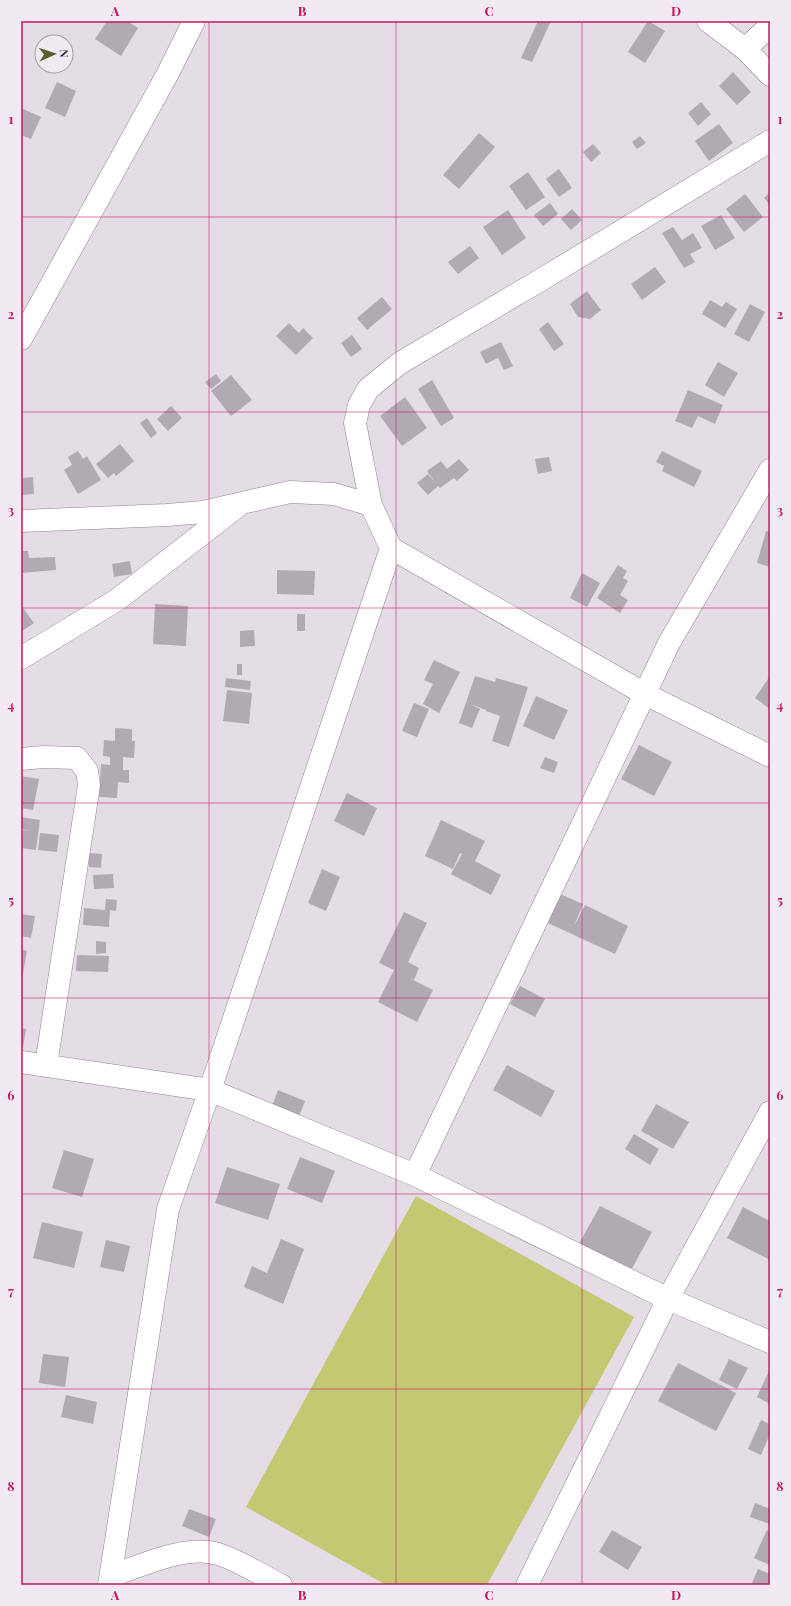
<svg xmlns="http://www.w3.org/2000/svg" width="791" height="1606" viewBox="0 0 791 1606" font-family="'Playfair Display',serif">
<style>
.green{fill:#c4c873}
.building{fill:#b1aab2}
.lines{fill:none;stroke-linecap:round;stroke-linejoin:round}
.minor-casing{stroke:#8d868e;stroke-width:23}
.minor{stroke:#fff;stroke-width:22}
.grid{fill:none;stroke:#c2185b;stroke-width:1;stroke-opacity:0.55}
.neatline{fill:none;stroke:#c2185b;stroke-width:1.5}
.grid-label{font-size:13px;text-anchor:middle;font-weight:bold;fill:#c2185b}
</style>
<rect width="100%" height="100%" fill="#e4dde5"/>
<!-- green -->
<path class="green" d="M416,1196L634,1317L487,1585H386L246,1507Z"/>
<!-- building -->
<path class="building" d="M107,21H127L138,28L121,56L95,39Z
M538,21H551L532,62L521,58Z
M648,21L665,31L645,63L628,52Z
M733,72L751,92L737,105L719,86Z
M57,82L76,91L65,117L45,108Z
M701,102L711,114L698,126L688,113Z
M21,108L41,117L31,139L21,135Z
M719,124L733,143L709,161L695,141Z
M479,133L495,147L459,189L443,175Z
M640,136L646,143L637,149L632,142Z
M593,144L601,153L591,162L583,152Z
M559,169L572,188L559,197L546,179Z
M528,172L545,197L526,210L509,186Z
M770,192V205L764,198Z
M745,194L763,217L744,232L726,209Z
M550,203L558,214L543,226L534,215Z
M572,209L582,220L571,230L561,219Z
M508,210L526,238L502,255L483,227Z
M721,215L735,238L715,250L701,226Z
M673,227L682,240L693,233L702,248L690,254L695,262L684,268L662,233Z
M470,246L479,258L458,274L448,262Z
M655,267L666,282L642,300L631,284Z
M587,291L601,310L590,319L578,317L570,304Z
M382,297L392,309L367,330L357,318Z
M710,300L722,307L726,302L737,309L725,328L702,314Z
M750,304L765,312L749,342L734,334Z
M548,322L564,344L554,351L539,329Z
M289,323L299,333L303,328L313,338L296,355L276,336Z
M352,335L362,349L351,357L341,343Z
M501,342L513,366L504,370L498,358L486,364L480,352Z
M718,362L738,373L724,397L705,385Z
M216,374L221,381L211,389L205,382Z
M231,375L252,400L231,416L211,391Z
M432,380L454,418L441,426L418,389Z
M688,390L723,405L715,424L698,416L692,428L675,421Z
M405,397L427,428L402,446L380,416Z
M171,406L182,418L168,431L157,419Z
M147,418L157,433L151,438L140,423Z
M120,444L134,461L116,476L114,473L108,478L96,464Z
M78,451L83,459L87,456L101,480L78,494L64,470L72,465L68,457Z
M662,451L702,471L694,487L662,471L664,466L656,462Z
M549,457L552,471L538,474L535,459Z
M459,459L469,470L457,481L454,478L440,488L438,486L428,495L417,483L428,474L436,484L427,471L441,461L447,469Z
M33,477L34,494L21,495V478Z
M766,531L770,532V567L757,563Z
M21,551H28L29,558L55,557L56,570L21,573Z
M130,561L132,574L114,577L112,564Z
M618,565L627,571L623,578L628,581L620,595L628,600L620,613L597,598Z
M277,570L315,571L314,595L277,594Z
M582,573L600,583L587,607L570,598Z
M155,604L188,606L186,646L153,644Z
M21,605L34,623L21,632Z
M297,614H305V631H297Z
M254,630L255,646L240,647V631Z
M434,660L460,672L439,713L423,704L433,684L424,680Z
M237,664H242V675H237Z
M475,676L495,682L496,678L528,687L509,747L492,741L500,716L486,711V710L470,704L480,709L472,728L459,723Z
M770,676V709L755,698Z
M226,678L251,681L250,690L225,687Z
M227,690L252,693L249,724L223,721Z
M536,696L568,710L554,740L523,726Z
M414,703L429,709L417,737L402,731Z
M115,728L132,729V741H135L134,758L123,757V770H129V783L118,782L117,798L99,797L101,764L110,765V757L103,756L104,740L115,741Z
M639,745L672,762L654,796L621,779Z
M545,757L558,762L554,773L540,768Z
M21,776L39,779L33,810L21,808Z
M347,793L377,808L364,836L334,821Z
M21,817L40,820L36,850L21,848L23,830L30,831L21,829Z
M441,820L485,841L475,861L501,875L491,895L451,874L462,854L460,853L453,869L425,856Z
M40,833L59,835L57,852L38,850Z
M89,853L102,854L101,868L89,867Z
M322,869L340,877L326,911L308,903Z
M113,874L114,888L94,889L93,875Z
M560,894L583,904L574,926L585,905L628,926L615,954L548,923Z
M106,899L117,900L116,911L110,910L109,927L83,925L84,908L105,910Z
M404,912L427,923L408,962L419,968L414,980L409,978L433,990L417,1022L378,1002L394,970L379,963Z
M21,914L35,916L31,938L21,936Z
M96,941L106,942V953L96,954Z
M21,949L27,951L22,979H21Z
M77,955L109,956L108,972L76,971Z
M520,986L545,999L535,1017L510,1004Z
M21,1028L26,1029L22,1053H21Z
M507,1065L555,1091L541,1117L493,1090Z
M278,1090L305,1101L299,1116L272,1106Z
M656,1104L689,1122L673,1149L641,1131Z
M634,1134L659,1149L650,1165L625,1149Z
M64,1150L94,1159L82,1197L52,1188Z
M300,1157L335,1171L322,1203L287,1189Z
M227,1167L280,1184L268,1220L215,1203Z
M600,1206L652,1232L630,1272L576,1249Z
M743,1207L770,1221V1260L727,1238Z
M42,1222L83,1232L74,1268L33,1258Z
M281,1239L304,1249L283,1304L244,1287L252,1266L267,1273Z
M106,1240L130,1246L124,1272L100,1267Z
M43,1354L69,1357L65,1387L39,1383Z
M729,1359L748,1368L737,1389L719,1380Z
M678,1363L736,1393L716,1431L658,1401Z
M768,1373L770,1374V1404L757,1397Z
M66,1395L97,1402L93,1424L61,1417Z
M761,1420L770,1424V1434L761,1455L748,1449Z
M755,1503L770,1509V1524L750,1517Z
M189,1509L216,1519L209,1537L182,1526Z
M612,1530L642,1547L628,1570L599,1552Z
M767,1530L770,1532V1565L754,1558Z
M758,1569L770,1574V1585H751Z"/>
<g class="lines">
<defs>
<path id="minor" d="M708,21L745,49L770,75
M745,49L770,26
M770,141L539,281L400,363L368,389L359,405L355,423L371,505L391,548L645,694L770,756
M21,339L167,75L194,21
M21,521L167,515L203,512L290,492L334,494L371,505
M21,658L117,600L238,506
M21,759L43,757L77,758L87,771L89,785L46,1065
M21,1062L210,1090L415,1175L668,1299L770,1342
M415,1175L669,643L770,470
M111,1576C140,1566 187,1544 218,1554C236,1559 263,1576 281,1585
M109,1585L168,1209L210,1090L391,548
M527,1585L668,1299L770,1112"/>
</defs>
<!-- minor casing -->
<use href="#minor" class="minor-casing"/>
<!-- minor -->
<use href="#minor" class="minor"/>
</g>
<!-- grid -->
<path class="grid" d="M209,21V1585M396,21V1585M582,21V1585M21,217H770M21,412H770M21,608H770M21,803H770M21,998H770M21,1194H770M21,1389H770"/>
<!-- border -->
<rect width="791" height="1606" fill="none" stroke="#f1eaf2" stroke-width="44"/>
<!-- north arrow -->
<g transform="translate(54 54) rotate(87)"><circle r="19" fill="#f1eaf2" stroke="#a49fa5"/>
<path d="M0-3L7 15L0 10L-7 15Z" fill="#5b5d2a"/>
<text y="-6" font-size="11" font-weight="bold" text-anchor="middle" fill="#312e31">N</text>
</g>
<rect x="22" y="22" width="747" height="1562" class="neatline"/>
<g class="grid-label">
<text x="115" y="16">A</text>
<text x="302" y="16">B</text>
<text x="489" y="16">C</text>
<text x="676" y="16">D</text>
<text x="11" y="124">1</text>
<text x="780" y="124">1</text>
<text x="11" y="319">2</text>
<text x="780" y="319">2</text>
<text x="11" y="515">3</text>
<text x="780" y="515">3</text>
<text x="11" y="710">4</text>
<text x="780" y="710">4</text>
<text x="11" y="905">5</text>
<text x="780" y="905">5</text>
<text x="11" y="1100">6</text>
<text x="780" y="1100">6</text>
<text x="11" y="1296">7</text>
<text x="780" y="1296">7</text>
<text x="11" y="1491">8</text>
<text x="780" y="1491">8</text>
<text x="115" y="1600">A</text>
<text x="302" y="1600">B</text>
<text x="489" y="1600">C</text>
<text x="676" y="1600">D</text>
</g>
</svg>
